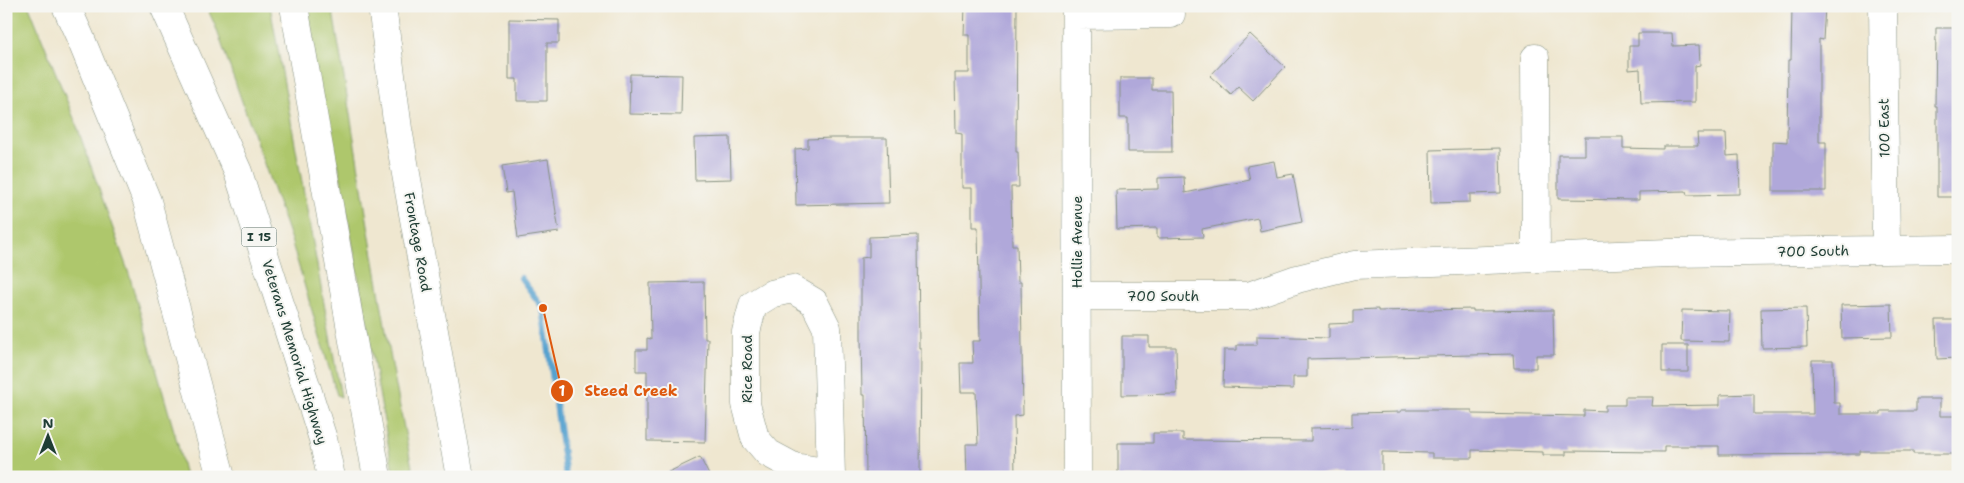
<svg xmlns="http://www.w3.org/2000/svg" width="1964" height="483" viewBox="0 0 1964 483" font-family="'Shantell Sans',sans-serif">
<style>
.green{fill:#aec76c;stroke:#668250}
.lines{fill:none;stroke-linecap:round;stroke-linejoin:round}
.stream{stroke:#56a2cf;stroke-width:6}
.building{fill:#b0a8da}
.minor-casing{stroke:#879282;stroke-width:29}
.highway-casing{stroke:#879282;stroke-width:29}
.minor{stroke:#fff;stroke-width:28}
.highway{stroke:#fff;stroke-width:28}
.labels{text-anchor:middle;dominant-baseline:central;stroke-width:4;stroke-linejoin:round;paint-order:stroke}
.shield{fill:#f6f6f2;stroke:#60746d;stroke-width:1}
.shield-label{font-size:12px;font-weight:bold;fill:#1f3d34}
.street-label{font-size:14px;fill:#1f3d34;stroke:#f6f6f2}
.leader{fill:none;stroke:#de580e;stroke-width:2}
.callout-dot{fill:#de580e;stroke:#f6f6f2;stroke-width:2}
.mark-label{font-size:15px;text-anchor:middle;font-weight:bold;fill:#fff}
.callout-label{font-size:15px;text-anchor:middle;font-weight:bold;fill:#de580e;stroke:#f6f6f2;stroke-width:4;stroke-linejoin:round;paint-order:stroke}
</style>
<rect width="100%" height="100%" fill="#f6f6f2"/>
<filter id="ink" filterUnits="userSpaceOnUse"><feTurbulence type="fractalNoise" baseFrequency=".02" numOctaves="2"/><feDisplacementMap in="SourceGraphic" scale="10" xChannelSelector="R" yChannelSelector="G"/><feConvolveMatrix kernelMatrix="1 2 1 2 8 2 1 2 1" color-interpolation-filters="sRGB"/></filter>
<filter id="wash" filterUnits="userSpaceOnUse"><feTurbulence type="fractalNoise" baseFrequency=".0096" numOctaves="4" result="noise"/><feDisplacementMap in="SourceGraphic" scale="20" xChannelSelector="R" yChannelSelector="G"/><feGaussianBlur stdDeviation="1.12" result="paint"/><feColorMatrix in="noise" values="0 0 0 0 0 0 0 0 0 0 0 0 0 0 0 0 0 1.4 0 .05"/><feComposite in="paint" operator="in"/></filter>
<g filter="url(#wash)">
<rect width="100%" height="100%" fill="#efe7d0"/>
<!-- green -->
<path class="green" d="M6,6H29L75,121L129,274L178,445L185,477H6Z
M206,6H270L341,397L337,395L291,240L215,25Z
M303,6H332C359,163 381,321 414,477H394L338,162L330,161Z"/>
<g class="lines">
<!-- stream -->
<path class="stream" d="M521,278L543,308L566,477"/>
</g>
<g id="blocks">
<!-- building -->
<path class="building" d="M965,6H1017L1016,152H1018L1019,187H1011L1012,245H1017L1018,282H1021L1023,415L1014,416L1015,477H967L966,444H978L976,392H961L960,363H973L972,341H980L978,227H972V188H962V134L956,133L955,73H969V35H964Z
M1792,6H1825L1823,40L1819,39V142H1826V191H1773V141L1787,142L1788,60H1791Z
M509,19L559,20V43H547V101H517V79H509Z
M1936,28H1958V197H1937V106H1935Z
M1638,33H1672L1673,46L1699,45L1700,65L1695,66V102L1641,103L1640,69L1629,70V46H1638Z
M1250,34L1285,67L1253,101L1238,87L1231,95L1210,76Z
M630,74L682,75L681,115L629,114Z
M1120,78H1152V90H1171L1172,152H1128V118H1120Z
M1697,133H1726L1727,156L1739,155L1740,194L1687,195L1686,191L1639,192V200L1558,199V155H1585V137H1623V148L1663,149V146H1698Z
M730,137L731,179L695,180L694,138Z
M831,138H887L889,203L796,205L795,149L808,148V139Z
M1500,148L1501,193L1470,194V202L1431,203L1430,150Z
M548,159L559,232L518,238L512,192L506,193L502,166Z
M1274,161L1277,177L1293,174L1302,222L1260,231L1258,218L1202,229L1203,237L1157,238V228L1117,229L1116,190L1158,189V178L1184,177L1185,193L1250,180L1247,166Z
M918,235L919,348H921L920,477H866L865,395H862L861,336V258L869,257V237Z
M704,282L705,339H708L705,442L647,441V371H636V350H647V338L651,339L650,283Z
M1891,304L1892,337L1842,338L1841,305Z
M1806,308L1807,347L1762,348L1761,309Z
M1378,309V311L1473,309V311L1553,310L1554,355H1536V368H1514L1513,354L1307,359V377H1293V389L1223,387L1224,350H1237V345H1257V336L1329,338V324L1353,323V310Z
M1682,310L1730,311L1729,342L1681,341Z
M1936,320H1958V358L1937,359Z
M1122,336H1149V347H1176L1177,394L1122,395Z
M1662,345H1688V372H1662Z
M1812,360H1833L1834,403H1840V414H1881V411H1916V399H1940V416H1958V454H1913V451H1860V454L1719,455V446H1664V452L1566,451V455H1543V452L1472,450V458H1432V453L1382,452V477H1342V474L1288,475V477H1118V443H1153V433H1183V440L1311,441V428L1352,427V413L1401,412V410H1472V414L1584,416V410L1605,411V405H1625V397H1653L1652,406L1720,405V395L1754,394V414H1813Z
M700,457L710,477H658Z"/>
</g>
</g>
<g filter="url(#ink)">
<use href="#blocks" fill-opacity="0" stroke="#879282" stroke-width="1"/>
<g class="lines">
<defs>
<path id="minor" d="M382,6L398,129L460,477
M1076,6L1077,477
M1883,6L1886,250
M1076,15L1171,14
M1535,58L1536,258
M1077,296H1249L1297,279L1354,265L1669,253L1958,249
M831,473L794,467L768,453L755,438L746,404V332L753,305L771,294L792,289L814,302L827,328L831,477"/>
<path id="highway" d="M66,6L80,37L147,201L221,477
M164,6L238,172L323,439L331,477
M294,6L377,477"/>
</defs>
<!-- minor casing -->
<use href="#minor" class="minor-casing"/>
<!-- highway casing -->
<use href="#highway" class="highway-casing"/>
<!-- minor -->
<use href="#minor" class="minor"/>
<!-- highway -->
<use href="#highway" class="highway"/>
</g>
</g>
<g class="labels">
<!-- shield labels -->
<rect class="shield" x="241.5" y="227.5" width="35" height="19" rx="4"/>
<g class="shield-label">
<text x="259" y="237">I 15</text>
</g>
<!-- street labels -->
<g class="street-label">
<text transform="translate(1884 128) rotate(-91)">100 East</text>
<text transform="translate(418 242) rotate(80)">Frontage Road</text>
<text transform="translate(1077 242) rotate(-90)">Hollie Avenue</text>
<text transform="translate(1813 251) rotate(-1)">700 South</text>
<text x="1163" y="296">700 South</text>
<text transform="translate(295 352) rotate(73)">Veterans Memorial Highway</text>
<text transform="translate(747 369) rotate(-90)">Rice Road</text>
</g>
</g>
<!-- callouts -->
<path class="leader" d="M543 308L562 391"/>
<g class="callout-dot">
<circle cx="543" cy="308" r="5"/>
<circle cx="562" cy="391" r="12"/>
</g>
<g class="mark-label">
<text x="562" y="396">1</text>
</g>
<g class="callout-label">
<text x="631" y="396">Steed Creek</text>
</g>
<!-- margin -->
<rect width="1964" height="483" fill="none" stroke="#f6f6f2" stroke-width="25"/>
<!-- north arrow -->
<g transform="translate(48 436)" stroke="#f6f6f2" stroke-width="4" paint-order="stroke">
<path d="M0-4L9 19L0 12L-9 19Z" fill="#1f3d34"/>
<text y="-8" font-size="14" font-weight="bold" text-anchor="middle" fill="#1f3d34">N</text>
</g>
</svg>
